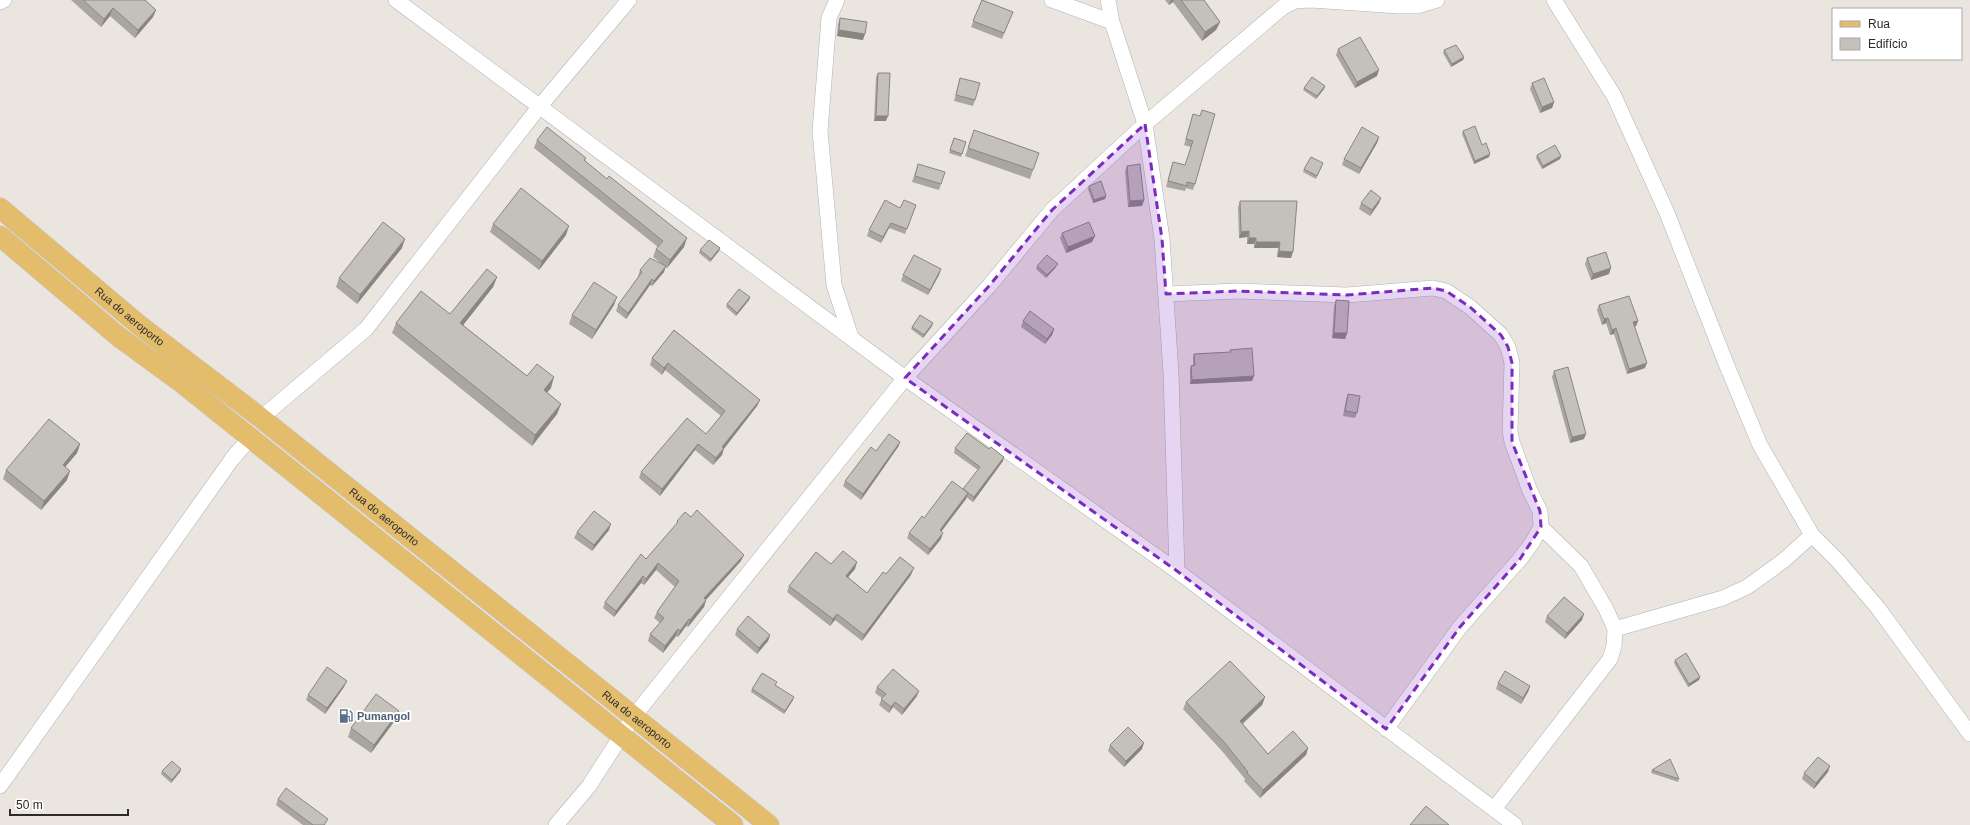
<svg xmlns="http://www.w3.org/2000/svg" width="1970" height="825" viewBox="0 0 1970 825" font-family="Helvetica,sans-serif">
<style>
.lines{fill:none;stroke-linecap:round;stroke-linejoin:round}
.minor-casing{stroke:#afb2ba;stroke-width:16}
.major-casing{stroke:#c4c4c4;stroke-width:21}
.minor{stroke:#fff;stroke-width:15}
.major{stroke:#e3bd6c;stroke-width:20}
.wall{fill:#a9a5a0}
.shaded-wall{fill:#898682}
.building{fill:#c4c0ba;stroke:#898682}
.marked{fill:#7b2cbf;fill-opacity:0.2;stroke:#7b2cbf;stroke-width:3;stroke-dasharray:8 5;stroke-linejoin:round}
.labels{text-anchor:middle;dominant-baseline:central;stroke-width:4;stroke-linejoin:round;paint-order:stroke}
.street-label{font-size:11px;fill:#2b2b2b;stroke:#fff}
.service-label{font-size:11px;font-weight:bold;fill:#4e5e75;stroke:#fff;text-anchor:start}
</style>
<rect width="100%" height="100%" fill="#ebe5df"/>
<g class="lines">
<defs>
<path id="minor" d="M396,0L905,378L1177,571L1515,825
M837,0L829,18L820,131L834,285L851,337
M1052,0L1112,22
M1108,0L1112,22L1145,124L1162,239L1171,373L1177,571
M1311,0L1399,6H1417L1437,0
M1554,0L1614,96L1667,213L1727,366L1760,445L1812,535L1838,561L1878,608L1970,734
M0,2L4,0
M1166,294L1238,291L1347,295L1433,288L1446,291L1470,307L1501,335L1508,347L1512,363L1510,431L1512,442L1530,491L1540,511L1541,527L1532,543L1520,559L1460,627L1386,729
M261,418L366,329L540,106L629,0
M1615,629L1723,598L1747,587L1783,561L1812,535
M0,786L232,459L250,438
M1494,809L1610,659L1614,646L1615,629L1606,609L1581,566L1541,527
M556,825L589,786L634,716L905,378L989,286L1052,210L1145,124L1283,7L1295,1L1310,0"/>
<g id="major">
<path id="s1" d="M0,208L139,325L261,418L769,825"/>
<path d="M0,236L119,337L182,383L733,825"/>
</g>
</defs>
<!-- minor casing -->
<use href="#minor" class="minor-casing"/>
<!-- major casing -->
<use href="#major" class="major-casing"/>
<!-- minor -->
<use href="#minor" class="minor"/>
<!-- major -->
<use href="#major" class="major"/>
</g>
<!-- wall -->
<path class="wall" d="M71,0H145L156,10L153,17L135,38L110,16L101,27Z
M982,0L1013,12L1002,39L971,27Z
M1165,0H1204L1220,22L1216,30L1202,41L1173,2L1169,5Z
M840,18L863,40L837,36L838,24Z
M1338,49L1377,76L1355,88L1336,55Z
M1444,50L1464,57L1463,60L1451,67L1443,53Z
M878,73L886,121H874L876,77Z
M960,78L975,100L973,106L954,101Z
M1532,83L1554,102L1552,108L1540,113L1530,89Z
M1325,86L1324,89L1316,99L1303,90L1304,88Z
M1193,114L1195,184L1193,190L1186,188L1185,191L1166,187L1171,168L1173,162L1185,165L1191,147L1184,145Z
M974,130L1039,153L1030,179L965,156Z
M1463,131L1482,145L1489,157L1474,164L1462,134Z
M1379,137L1377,143L1359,174L1342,165L1344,159Z
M954,138L966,142L961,157L949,153Z
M537,140L586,158L585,161L684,247L667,268L665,267L664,272L652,286L650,285L626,319L616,311L618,305L639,276H638L640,270L662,264L653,257L656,249L658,247L534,148Z
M1537,155L1561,156L1560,159L1542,169L1536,158Z
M918,164L941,184L939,190L912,182Z
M1127,166L1144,200L1142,206L1128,207L1125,171Z
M1322,166L1316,179L1303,172L1304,169Z
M1089,186L1106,196L1105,199L1093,203L1088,189Z
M1381,198L1379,203L1370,216L1359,209L1361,203Z
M1240,201H1297L1291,258L1277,257L1278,248H1254V244H1247V237L1239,238L1238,207Z
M916,205L905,234L889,228L881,243L867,236L869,230L900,208Z
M493,224L566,235L539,270L490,232Z
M1062,233L1092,242L1066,253L1060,238Z
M402,248L357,304L336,287L339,278Z
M720,248L719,251L710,262L699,253L700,250Z
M1587,258L1609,274L1591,280L1585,264Z
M1037,266L1056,267L1046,278L1036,269Z
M941,269L939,275L928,295L901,281L903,275Z
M497,277L493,287L463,325L527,376L551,388L547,392L561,404L557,414L532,446L392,333L396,323L450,314Z
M750,297L749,300L736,316L726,307L727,304Z
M1336,300L1347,333L1345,339L1332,338L1334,306Z
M614,305L592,339L569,324L572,315Z
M1599,305L1638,321L1636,326L1635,327L1645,368L1627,374L1614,334L1610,335L1606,323L1602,325L1597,310Z
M1023,321L1054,329L1052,335L1045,344L1021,327Z
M932,326L923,338L911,329L912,327Z
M674,330L760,400L757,406L724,448L722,455L713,465L695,450L660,496L639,478L641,472L706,434L721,416L665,370L662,375L650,365L652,358Z
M1230,350L1254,376L1252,381L1190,384V370L1191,366L1193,365V358L1194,354L1230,352Z
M1554,371L1584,439L1570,443L1552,377Z
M1348,394L1357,413L1355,418L1343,416L1346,400Z
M900,442L898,447L861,500L843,486L845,481L876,451Z
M80,444L77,453L65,467L67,480L41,510L3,479L6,470Z
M955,448L1003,461L973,502L966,497V499L941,531V539L928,555L907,538L909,533L924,518L963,490L978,470L954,453Z
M677,521L741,561L706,600L704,607L688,627L686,626L678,637L676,636L663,653L648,641L650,634L660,623L654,618L657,612L675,587L656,570L644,585L641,583L614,617L603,608L605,602L646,559L676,525Z
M609,530L592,551L574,538L577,532Z
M831,564L855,569L848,577L867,593L886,574L911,575L862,641L835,620L830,626L787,592L789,586Z
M1547,616L1582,620L1565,639L1545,622Z
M737,629L770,635L768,641L757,654L735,635Z
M1675,660L1700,677L1699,680L1688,687L1674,663Z
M1498,683L1530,686L1528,692L1521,704L1496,689Z
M776,686L793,700L784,714L751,692L752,689Z
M344,687L325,714L306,700L308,695Z
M877,687L917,696L902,715L893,707L889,713L879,705L882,698L875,693Z
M1265,697L1262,705L1243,724L1268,754L1308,748L1306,755L1260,798L1244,781L1245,779L1222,751L1183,709L1186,702Z
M396,719L371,753L348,737L351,728Z
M1110,745L1142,749L1124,767L1108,751Z
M181,769L180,772L171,783L161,774L162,771Z
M1652,770L1679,779L1678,782L1651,773Z
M1828,772L1814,789L1802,779L1804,773Z
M278,799L326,825H303L276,805Z"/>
<!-- shaded-wall -->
<path class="shaded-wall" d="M1171,0H1174L1173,2L1169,5Z
M113,8L110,16L101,27L104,19Z
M156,10L153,17L135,38L138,30Z
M1220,22L1216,30L1202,41L1205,32Z
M839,30L865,34L863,40L837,36Z
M1464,57L1463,60L1451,67L1452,64Z
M1379,70L1377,76L1355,88L1357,82Z
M1325,86L1324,89L1316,99L1317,96Z
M1554,102L1552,108L1540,113L1542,107Z
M876,116H888L886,121H874Z
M1379,137L1377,143L1359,174L1361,168Z
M1490,154L1489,157L1474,164L1475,161Z
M1561,156L1560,159L1542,169L1543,166Z
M1106,196L1105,199L1093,203L1094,200Z
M1381,198L1379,203L1370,216L1372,210Z
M1144,200L1142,206L1128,207L1130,201Z
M891,223L889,228L881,243L883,237Z
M569,226L566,235L539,270L542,261Z
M1249,231L1247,237L1239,238L1241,232Z
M1095,236L1092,242L1066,253L1068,247Z
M687,238L684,247L667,268L670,260Z
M1249,238H1256L1254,244H1247Z
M405,239L402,248L357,304L360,295Z
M1256,242H1280L1278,248H1254Z
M720,248L719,251L710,262L711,259Z
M1279,251L1293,252L1291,258L1277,257Z
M1058,264L1056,267L1046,278L1047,275Z
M666,266L664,272L652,286L654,281Z
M1611,268L1609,274L1591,280L1593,274Z
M941,269L939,275L928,295L930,290Z
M497,277L493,287L457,333L460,323Z
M652,279L650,285L626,319L628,313Z
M617,297L614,305L592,339L596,330Z
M750,297L749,300L736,316L737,313Z
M1608,318L1606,323L1602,325L1604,319Z
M1638,321L1636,326L1631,328L1633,322Z
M933,323L932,326L923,338L924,335Z
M1616,328L1614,334L1610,335L1612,330Z
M1054,329L1052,335L1045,344L1047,339Z
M1334,333H1347L1345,339L1332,338Z
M668,363L665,370L662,375L664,368Z
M1647,363L1645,368L1627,374L1629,369Z
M1254,376L1252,381L1190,384L1192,380Z
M554,377L551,388L540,401L544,390Z
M760,400L757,406L720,454L722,447Z
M561,404L557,414L532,446L535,435Z
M1586,434L1584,439L1570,443L1572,437Z
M900,442L898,447L861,500L863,494Z
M80,444L77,453L60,473L63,465Z
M698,444L695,450L660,496L662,489Z
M724,448L722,455L713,465L716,458Z
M1004,457L1003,461L973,502L974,497Z
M70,471L67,480L41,510L44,501Z
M968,493L966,499L938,536L940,530Z
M611,524L609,530L592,551L594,545Z
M943,533L941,539L928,555L930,549Z
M744,555L741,561L701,605L704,598Z
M857,562L855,569L844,582L846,576Z
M658,563L656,570L644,585L646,579Z
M914,568L911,575L862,641L864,635Z
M643,576L641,583L614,617L616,611Z
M706,600L704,607L688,627L690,620Z
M837,614L835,620L830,626L833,619Z
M1584,614L1582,620L1565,639L1567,633Z
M689,619L686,626L678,637L680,631Z
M678,629L676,636L663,653L665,646Z
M770,635L768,641L757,654L759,648Z
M1700,677L1699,680L1688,687L1689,684Z
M347,681L344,687L325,714L327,708Z
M1530,686L1528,692L1521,704L1523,698Z
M919,691L917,696L902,715L904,709Z
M794,697L793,700L784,714L785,711Z
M1265,697L1262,705L1237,728L1240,721Z
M895,702L893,707L889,713L891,707Z
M399,711L396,719L371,753L374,745Z
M1144,743L1142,749L1124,767L1126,761Z
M1308,748L1306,755L1260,798L1263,790Z
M1830,766L1828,772L1814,789L1816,783Z
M181,769L180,772L171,783L172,780Z"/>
<!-- building -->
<path class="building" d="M83,0H145L156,10L138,30L113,8L104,19Z
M982,0L1013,12L1004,33L973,21Z
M1181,0H1204L1220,22L1205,32Z
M840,18L867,22L865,34L839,30Z
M1360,37L1379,70L1357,82L1338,49Z
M1456,45L1464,57L1452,64L1444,50Z
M878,73H890L888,116H876Z
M1312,77L1325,86L1317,96L1304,88Z
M960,78L980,83L975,100L956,95Z
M1544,78L1554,102L1542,107L1532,83Z
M1202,110L1215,114L1195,184L1187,182V186L1168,181L1173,162L1185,165L1193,141L1186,139L1193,114L1200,116Z
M1475,126L1482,145L1486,143L1490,154L1475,161L1463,131Z
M547,127L586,158L584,160L607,179L609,176L687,238L670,260L656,249L663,241L537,140Z
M1362,127L1379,137L1361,168L1344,159Z
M974,130L1039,153L1033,170L968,148Z
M954,138L966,142L962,154L950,150Z
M1555,145L1561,156L1543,166L1537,155Z
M1311,157L1323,163L1317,176L1304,169Z
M918,164L945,172L941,184L915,176Z
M1140,164L1144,200L1130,201L1127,166Z
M1101,181L1106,196L1094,200L1089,186Z
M521,188L569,226L542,261L493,224Z
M1371,190L1381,198L1372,210L1361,203Z
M885,200L900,208L904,200L916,205L907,229L891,223L883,237L869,230Z
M1240,201H1297L1293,252L1279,251L1280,242H1256V238H1249V231L1241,232Z
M383,222L405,239L360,295L339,278Z
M1089,222L1095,236L1068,247L1062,233Z
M709,240L720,248L711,259L700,250Z
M1606,252L1611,268L1593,274L1587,258Z
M914,255L941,269L930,290L903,275Z
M1047,255L1058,264L1047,275L1037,266Z
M650,258L666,266L654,281L652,279L628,313L618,305L642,272L640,270Z
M487,269L497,277L460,323L527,376L537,364L554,377L544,390L561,404L535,435L396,323L421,291L450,314Z
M594,282L617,297L596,330L572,315Z
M739,289L750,297L737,313L727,304Z
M1629,296L1638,321L1633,322L1647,363L1629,369L1616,328L1612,330L1608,318L1604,319L1599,305Z
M1336,300L1349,301L1347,333H1334Z
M1030,311L1054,329L1047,339L1023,321Z
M920,315L933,323L924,335L912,327Z
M674,330L760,400L722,447L724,448L716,458L698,444L662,489L641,472L687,418L706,434L725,411L668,363L664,368L652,358Z
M1252,348L1254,376L1192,380L1191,366L1195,365L1194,354L1231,352L1230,350Z
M1568,367L1586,434L1572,437L1554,371Z
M1348,394L1360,396L1357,413L1345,411Z
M49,419L80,444L63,465L70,471L44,501L6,470Z
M967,433L989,449L991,447L1004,457L974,497L963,489L980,467L955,448Z
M889,434L900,442L863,494L845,481L871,447L876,451Z
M952,481L968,493L940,530L943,533L930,549L909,533L922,516L924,518Z
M697,510L744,555L704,598L706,600L690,620L689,619L680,631L678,629L665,646L650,634L664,618L657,612L679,581L658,563L646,579L643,576L616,611L605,602L641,554L646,559L678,522L677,521L685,512L691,517Z
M594,511L611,524L594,545L577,532Z
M843,551L857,562L846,576L867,593L883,572L886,574L900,557L914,568L864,635L837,614L833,619L789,586L816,552L831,564Z
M1564,597L1584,614L1567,633L1547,616Z
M748,616L770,635L759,648L737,629Z
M1686,653L1700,677L1689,684L1675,660Z
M1230,661L1265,697L1240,721L1268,754L1293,731L1308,748L1263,790L1247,773L1248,772L1225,743L1186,702Z
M327,667L347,681L327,708L308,695Z
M893,669L919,691L904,709L895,702L891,707L881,699L886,694L877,687Z
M1505,671L1530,686L1523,698L1498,683Z
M762,673L777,682L775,685L794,697L785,711L752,689Z
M376,694L399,711L374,745L351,728Z
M1128,727L1144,743L1126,761L1110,745Z
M1818,757L1830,766L1816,783L1804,773Z
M1670,759L1679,779L1652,770Z
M172,761L181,769L172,780L162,771Z
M286,788L328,819L324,825H313L278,799Z
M1426,806L1449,825H1410Z"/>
<!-- marked area -->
<path class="marked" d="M1145,124L1162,239L1166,294L1238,291L1347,295L1433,288L1446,291L1470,307L1501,335L1508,347L1512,363V442L1540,511L1541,527L1520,559L1460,627L1386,729L1177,571L905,378L989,286L1052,210Z"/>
<!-- icons -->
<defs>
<symbol id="fuel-bare" viewBox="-9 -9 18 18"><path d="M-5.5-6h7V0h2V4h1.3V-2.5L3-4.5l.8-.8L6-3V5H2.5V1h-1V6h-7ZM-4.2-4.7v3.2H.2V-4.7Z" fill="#5c6f8a" stroke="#fff" stroke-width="2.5" paint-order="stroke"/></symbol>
</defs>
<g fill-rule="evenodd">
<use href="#fuel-bare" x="336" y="706" width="20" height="20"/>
</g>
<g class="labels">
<!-- street labels -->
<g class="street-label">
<text stroke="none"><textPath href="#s1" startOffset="169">Rua do aeroporto</textPath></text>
<text stroke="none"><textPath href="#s1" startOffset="493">Rua do aeroporto</textPath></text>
<text stroke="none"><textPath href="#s1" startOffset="817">Rua do aeroporto</textPath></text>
</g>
<!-- service labels -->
<g class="service-label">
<text x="357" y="716">Pumangol</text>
</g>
</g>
<!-- legend -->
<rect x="1832" y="8" width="130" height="52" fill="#ffffff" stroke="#aaaaaa"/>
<rect x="1840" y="21" width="20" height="6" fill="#e3bd6c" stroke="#aaaaaa"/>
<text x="1868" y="28" font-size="12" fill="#2b2b2b">Rua</text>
<rect x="1840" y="38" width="20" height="12" fill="#c4c0ba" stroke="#aaaaaa"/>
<text x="1868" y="48" font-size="12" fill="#2b2b2b">Edifício</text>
<!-- scale -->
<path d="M10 809v6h118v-6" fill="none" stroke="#2b2b2b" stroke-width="2"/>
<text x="16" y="809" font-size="12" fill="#2b2b2b" stroke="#ffffff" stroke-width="3" paint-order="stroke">50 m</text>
</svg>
